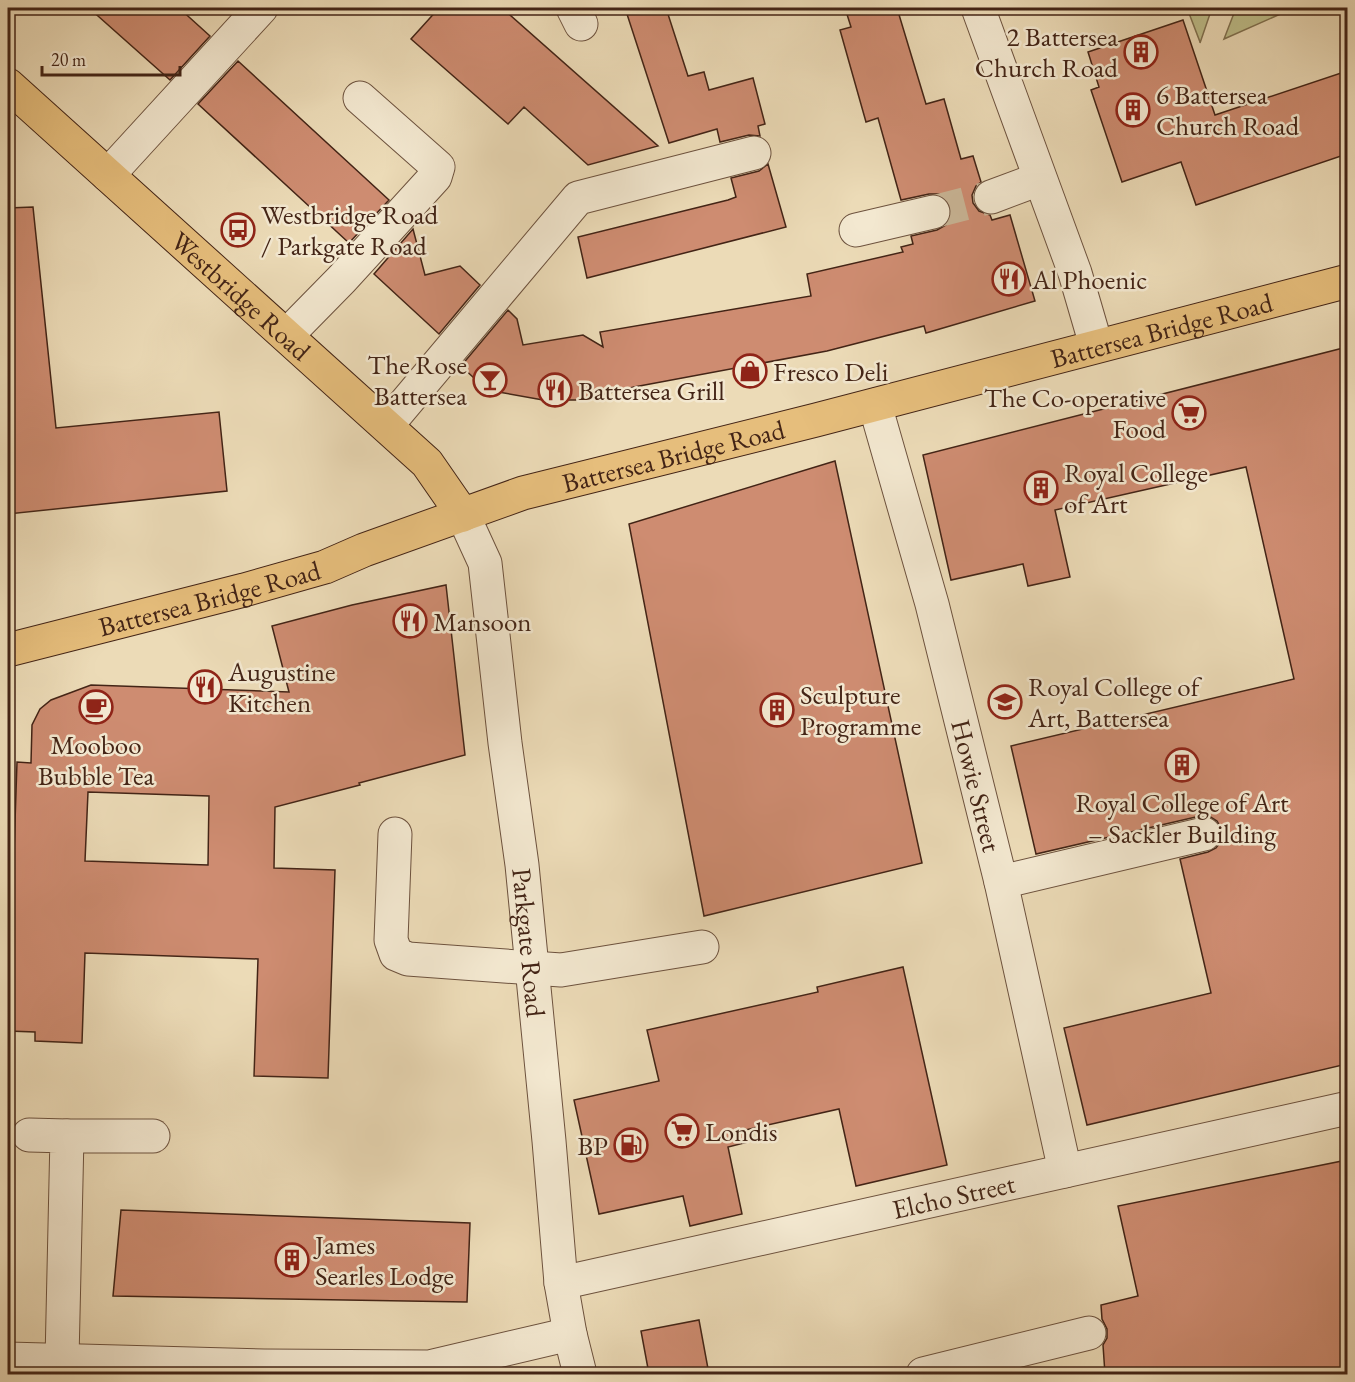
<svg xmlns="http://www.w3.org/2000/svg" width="1355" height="1382" viewBox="0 0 1355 1382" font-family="'EB Garamond',serif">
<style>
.green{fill:#bebe8a;stroke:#807150;stroke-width:1.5}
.building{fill:#ce8c71;stroke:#432416;stroke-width:1.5;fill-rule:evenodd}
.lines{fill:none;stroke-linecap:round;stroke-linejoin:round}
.minor-tunnel{stroke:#cab697;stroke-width:33;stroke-dasharray:33 16;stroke-linecap:butt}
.minor-casing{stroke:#6d523e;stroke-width:35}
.major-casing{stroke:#432416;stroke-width:35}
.highway-casing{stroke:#432416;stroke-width:35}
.minor{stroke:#f3e8d0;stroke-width:33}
.major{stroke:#e6be7c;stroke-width:33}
.highway{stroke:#e6be7c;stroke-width:33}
.labels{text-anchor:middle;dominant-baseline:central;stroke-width:5;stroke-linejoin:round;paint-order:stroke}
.poi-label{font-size:27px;fill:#432416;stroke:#f3e8d0;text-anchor:start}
.street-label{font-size:27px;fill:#432416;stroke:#f3e8d0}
</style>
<rect width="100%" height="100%" fill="#ecdbb7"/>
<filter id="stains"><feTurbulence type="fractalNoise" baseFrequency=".00333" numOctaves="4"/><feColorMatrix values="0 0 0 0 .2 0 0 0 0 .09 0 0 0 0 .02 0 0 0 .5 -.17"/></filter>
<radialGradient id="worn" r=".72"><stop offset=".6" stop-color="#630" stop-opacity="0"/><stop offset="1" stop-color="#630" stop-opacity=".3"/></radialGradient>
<!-- green -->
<path class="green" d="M1187,8H1212L1200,43V42Z
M1236,8H1294L1224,39Z"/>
<!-- building -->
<path class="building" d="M89,8H179L210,36L170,80Z
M439,8H502L658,146L588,165L524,107L508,124L411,39Z
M625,8H666L688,76L704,72L709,90L753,78L765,124L758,126L760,136L749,135L720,142L717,129L669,143Z
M845,8H897L926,104L944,99L961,159L973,156L981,182L976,186L972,195L973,203L979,211L990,215L992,220L1010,215L1035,301L926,333L924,326L827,351L634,387L580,400H543L487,390L461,366L508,310L517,319L523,345L583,335L603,347L600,332L811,296L807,274L903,252L901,247L913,244L911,236L937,230L946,225L951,217V208L947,200L939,194H929L901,200L878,118L866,122L840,30L851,27Z
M1183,20L1215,115L1347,71V154L1196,205L1181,162L1122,182L1091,90L1099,87L1088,52Z
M238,61L389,200L349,243L198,104Z
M768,164L786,227L587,278L578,237L728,200L736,197L731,178L759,171Z
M33,207L56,428L219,412L227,491L8,514V208Z
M413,229L425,275L460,266L480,285L439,334L374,274Z
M1347,347V1064L1087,1125L1064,1028L1211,993L1180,859L1208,852L1216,848L1222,840V830L1217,821L1209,816H1200L1036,854L1011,746L1294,679L1246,467L1055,510L1070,577L1028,586L1023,564L951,580L923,455Z
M835,461L922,863L704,916L629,524Z
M446,585L465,755L359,783L360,785L275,807L274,868L335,870L328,1078L254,1076L258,959L85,953L82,1043L35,1041V1032L8,1031L17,762L31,763L32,725L40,709L51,700L91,685L289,692L272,626L352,605ZM88,792L209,796L208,865L85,861Z
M903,967L947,1165L856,1186L839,1109L745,1130L748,1142L728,1147L742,1214L690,1226L683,1196L599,1214L574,1100L659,1081L647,1030L818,992L817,987Z
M1347,1160V1374H1105L1103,1345L1107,1338V1329L1102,1319L1101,1305L1138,1296L1118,1206Z
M121,1210L470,1223L467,1302L113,1296Z
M699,1320L709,1374H649L641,1331Z"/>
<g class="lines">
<!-- minor-tunnel -->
<path class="minor-tunnel" d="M933,212L991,197"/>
<defs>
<g id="minor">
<path d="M573,8L581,24"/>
<path d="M978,8L1075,273L1096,345"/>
<path d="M108,175L261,8"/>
<path d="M991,197L1039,179"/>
<path d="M856,230L933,212"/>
<path d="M287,335L342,279L435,177L438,167L360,98"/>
<path id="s1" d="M875,405L932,604L1001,882L1065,1171"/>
<path d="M387,425L578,198L754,153"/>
<path id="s2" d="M463,515L485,563L505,743L522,865L549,1141L561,1283L570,1334L580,1374"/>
<path d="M395,834L391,940L396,954L408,959L561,970L702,947"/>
<path d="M1001,882L1204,834"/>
<path d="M29,1135L67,1136L62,1360"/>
<path d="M67,1136H153"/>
<path id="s3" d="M561,1283L1348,1108"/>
<path d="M8,1359L264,1366L429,1367L570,1334"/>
<path d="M923,1374L1089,1333"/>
</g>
<g id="major">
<path id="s4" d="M8,85L427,463L463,515"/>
</g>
<g id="highway">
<path id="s5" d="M8,650L244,590L325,567L364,550L523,493L816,420L1348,281"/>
</g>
</defs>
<!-- minor casing -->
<use href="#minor" class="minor-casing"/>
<!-- major casing -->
<use href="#major" class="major-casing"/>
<!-- highway casing -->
<use href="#highway" class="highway-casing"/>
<!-- minor -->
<use href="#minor" class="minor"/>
<!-- major -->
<use href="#major" class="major"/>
<!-- highway -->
<use href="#highway" class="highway"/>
</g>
<!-- icons -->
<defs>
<symbol id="building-ring" viewBox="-11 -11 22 22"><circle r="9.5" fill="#f3e8d0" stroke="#8f2418" stroke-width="1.5"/><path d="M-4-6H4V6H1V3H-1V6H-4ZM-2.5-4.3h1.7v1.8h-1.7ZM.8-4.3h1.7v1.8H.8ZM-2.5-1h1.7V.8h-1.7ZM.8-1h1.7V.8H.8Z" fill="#8f2418"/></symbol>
<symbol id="bus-ring" viewBox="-11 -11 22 22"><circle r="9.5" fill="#f3e8d0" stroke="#8f2418" stroke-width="1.5"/><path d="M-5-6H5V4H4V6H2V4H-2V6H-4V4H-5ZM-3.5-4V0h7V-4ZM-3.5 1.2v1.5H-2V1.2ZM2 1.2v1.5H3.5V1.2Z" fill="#8f2418"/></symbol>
<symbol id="restaurant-ring" viewBox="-11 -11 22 22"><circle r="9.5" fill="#f3e8d0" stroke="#8f2418" stroke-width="1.5"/><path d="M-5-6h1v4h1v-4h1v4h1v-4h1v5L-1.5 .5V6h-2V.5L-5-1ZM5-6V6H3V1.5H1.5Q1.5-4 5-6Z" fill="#8f2418"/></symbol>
<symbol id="shop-ring" viewBox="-11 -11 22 22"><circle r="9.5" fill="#f3e8d0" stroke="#8f2418" stroke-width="1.5"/><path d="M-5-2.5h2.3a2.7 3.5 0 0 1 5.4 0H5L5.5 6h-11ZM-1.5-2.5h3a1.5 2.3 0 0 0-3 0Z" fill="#8f2418"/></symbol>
<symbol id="bar-ring" viewBox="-11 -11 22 22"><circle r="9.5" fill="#f3e8d0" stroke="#8f2418" stroke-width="1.5"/><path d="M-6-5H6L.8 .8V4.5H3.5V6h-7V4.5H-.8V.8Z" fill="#8f2418"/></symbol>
<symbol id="supermarket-ring" viewBox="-11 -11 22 22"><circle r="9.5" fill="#f3e8d0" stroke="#8f2418" stroke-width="1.5"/><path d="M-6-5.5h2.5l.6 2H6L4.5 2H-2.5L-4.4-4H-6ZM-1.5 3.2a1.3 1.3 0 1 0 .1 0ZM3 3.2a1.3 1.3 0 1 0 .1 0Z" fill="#8f2418"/></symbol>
<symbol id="university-ring" viewBox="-11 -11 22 22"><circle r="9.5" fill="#f3e8d0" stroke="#8f2418" stroke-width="1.5"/><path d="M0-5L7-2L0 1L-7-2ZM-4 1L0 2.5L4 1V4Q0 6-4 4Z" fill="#8f2418"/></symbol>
<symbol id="cafe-ring" viewBox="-11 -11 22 22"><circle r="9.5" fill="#f3e8d0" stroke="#8f2418" stroke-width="1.5"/><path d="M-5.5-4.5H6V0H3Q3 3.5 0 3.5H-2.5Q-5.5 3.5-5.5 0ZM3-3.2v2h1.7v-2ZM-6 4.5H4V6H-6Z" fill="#8f2418"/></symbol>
<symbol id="fuel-ring" viewBox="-11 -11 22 22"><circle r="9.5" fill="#f3e8d0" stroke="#8f2418" stroke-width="1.5"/><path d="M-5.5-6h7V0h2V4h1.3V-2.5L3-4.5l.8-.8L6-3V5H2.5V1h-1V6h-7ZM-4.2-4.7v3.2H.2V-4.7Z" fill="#8f2418"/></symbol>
</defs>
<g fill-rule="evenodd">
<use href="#building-ring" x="1122" y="33" width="38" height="38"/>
<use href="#building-ring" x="1114" y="91" width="38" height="38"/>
<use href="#bus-ring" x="219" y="211" width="38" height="38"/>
<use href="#restaurant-ring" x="990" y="260" width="38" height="38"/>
<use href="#shop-ring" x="731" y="352" width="38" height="38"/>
<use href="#bar-ring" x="471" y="361" width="38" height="38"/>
<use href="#restaurant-ring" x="536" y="371" width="38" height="38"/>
<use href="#supermarket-ring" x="1170" y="394" width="38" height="38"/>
<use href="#building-ring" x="1022" y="469" width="38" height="38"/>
<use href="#restaurant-ring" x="391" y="602" width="38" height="38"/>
<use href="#restaurant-ring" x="186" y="668" width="38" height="38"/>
<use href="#university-ring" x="986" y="683" width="38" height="38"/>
<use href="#cafe-ring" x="77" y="688" width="38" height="38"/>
<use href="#building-ring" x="758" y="691" width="38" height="38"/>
<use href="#building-ring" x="1163" y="746" width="38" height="38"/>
<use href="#supermarket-ring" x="663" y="1112" width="38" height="38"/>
<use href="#fuel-ring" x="612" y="1126" width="38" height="38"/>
<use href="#building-ring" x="273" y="1241" width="38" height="38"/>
</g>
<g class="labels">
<!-- poi labels -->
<g class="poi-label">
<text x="1118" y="36" text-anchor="end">2 Battersea<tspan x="1118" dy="31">Church Road</tspan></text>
<text x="1156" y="94">6 Battersea<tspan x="1156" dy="31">Church Road</tspan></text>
<text x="261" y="214">Westbridge Road<tspan x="261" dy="31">/ Parkgate Road</tspan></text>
<text x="1032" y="279">Al Phoenic</text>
<text x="467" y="364" text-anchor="end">The Rose<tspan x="467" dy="31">Battersea</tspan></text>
<text x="773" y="371">Fresco Deli</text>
<text x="578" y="390">Battersea Grill</text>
<text x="1166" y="397" text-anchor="end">The Co-operative<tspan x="1166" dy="31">Food</tspan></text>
<text x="1064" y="472">Royal College<tspan x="1064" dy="31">of Art</tspan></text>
<text x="433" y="621">Mansoon</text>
<text x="228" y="671">Augustine<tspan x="228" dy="31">Kitchen</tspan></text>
<text x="1028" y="686">Royal College of<tspan x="1028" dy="31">Art, Battersea</tspan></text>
<text x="800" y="694">Sculpture<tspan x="800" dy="31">Programme</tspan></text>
<text x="96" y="744" text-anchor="middle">Mooboo<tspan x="96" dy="31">Bubble Tea</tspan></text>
<text x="1182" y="802" text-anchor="middle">Royal College of Art<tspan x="1182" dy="31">– Sackler Building</tspan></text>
<text x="705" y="1131">Londis</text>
<text x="608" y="1145" text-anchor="end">BP</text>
<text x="315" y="1244">James<tspan x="315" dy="31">Searles Lodge</tspan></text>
</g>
<!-- street labels -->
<g class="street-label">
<text stroke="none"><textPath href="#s4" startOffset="314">Westbridge Road</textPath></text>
<text stroke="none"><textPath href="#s5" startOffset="1198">Battersea Bridge Road</textPath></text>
<text stroke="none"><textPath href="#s5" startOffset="694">Battersea Bridge Road</textPath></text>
<text stroke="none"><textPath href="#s5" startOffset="208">Battersea Bridge Road</textPath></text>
<text stroke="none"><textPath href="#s1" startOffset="394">Howie Street</textPath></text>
<text stroke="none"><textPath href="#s2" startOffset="435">Parkgate Road</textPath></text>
<text stroke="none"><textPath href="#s3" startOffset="402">Elcho Street</textPath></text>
</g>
</g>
<!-- margin -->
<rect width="1355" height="1382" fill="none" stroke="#ecdbb7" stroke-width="30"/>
<rect x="9" y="9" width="1337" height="1364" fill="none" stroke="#432416" stroke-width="3"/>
<rect x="15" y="15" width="1325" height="1352" fill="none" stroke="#432416" stroke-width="1.5"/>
<!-- scale -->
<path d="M42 66v9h138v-9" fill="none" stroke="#432416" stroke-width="3"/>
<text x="51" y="66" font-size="18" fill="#432416" stroke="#f3e8d0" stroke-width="4.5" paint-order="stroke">20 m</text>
<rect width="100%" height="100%" filter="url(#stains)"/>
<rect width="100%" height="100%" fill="url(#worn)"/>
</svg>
